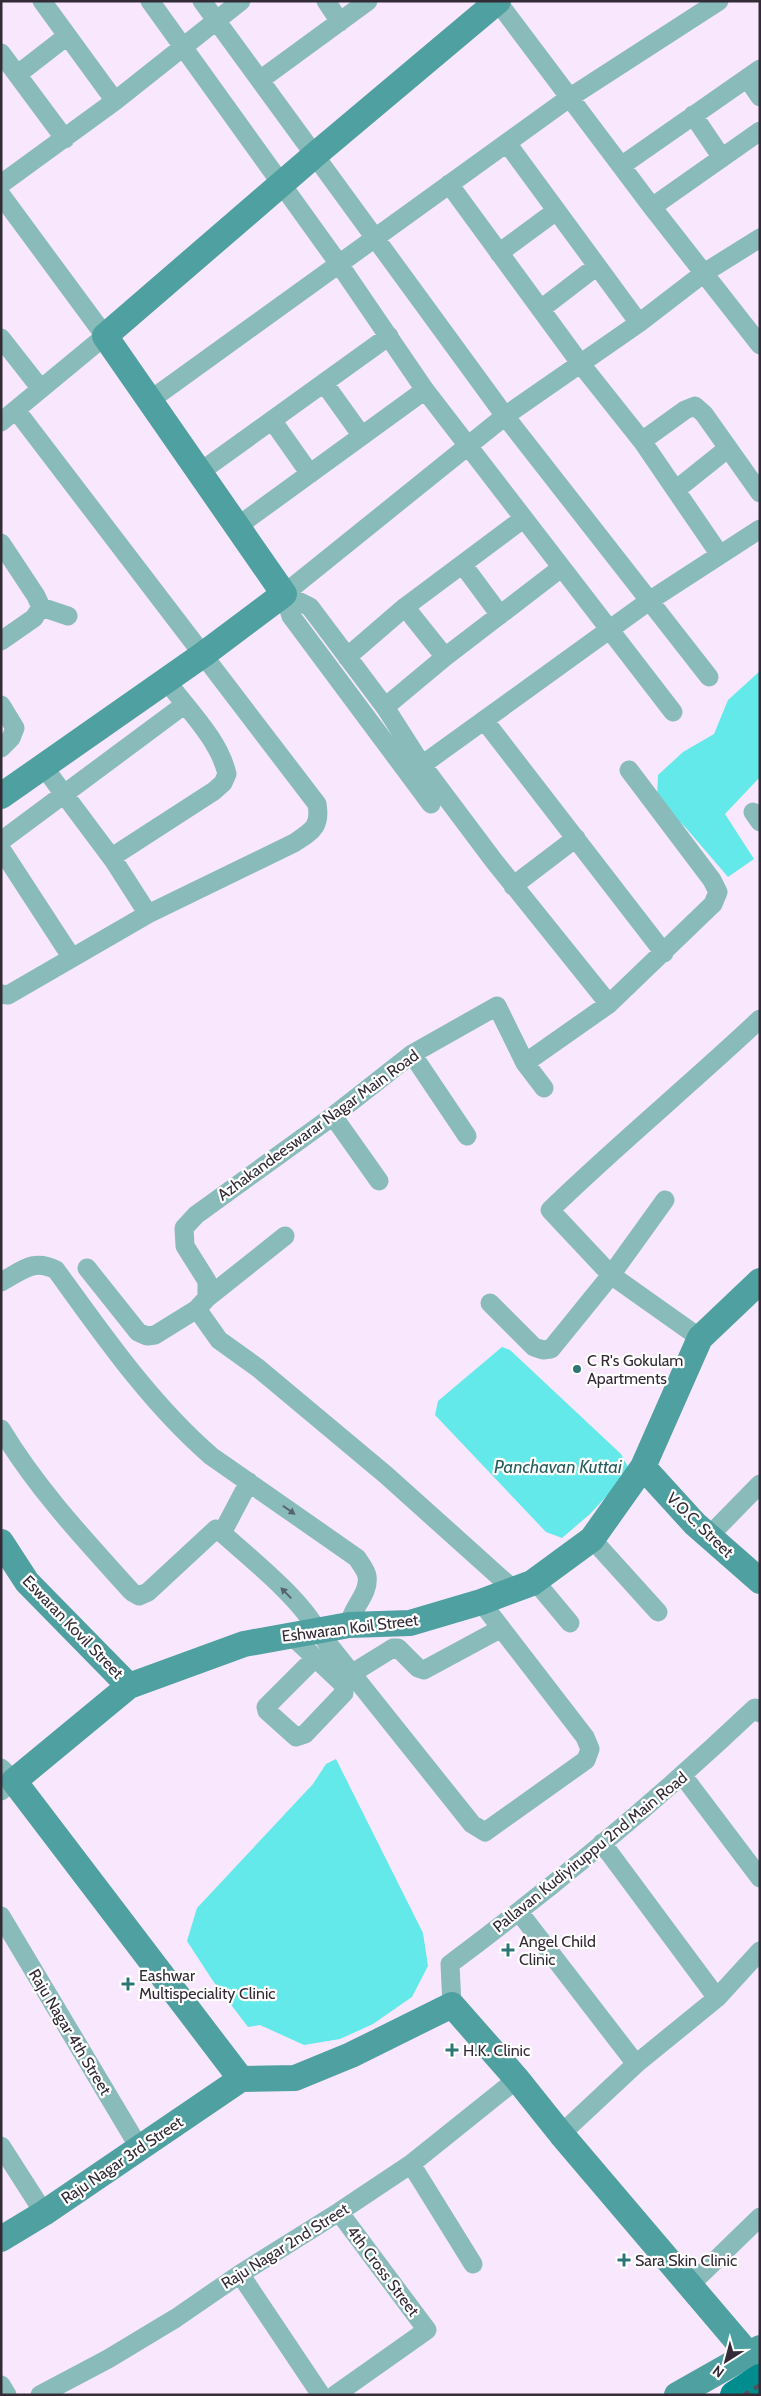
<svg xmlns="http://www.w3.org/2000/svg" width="761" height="2396" viewBox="0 0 761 2396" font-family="Cabin,sans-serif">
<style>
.water{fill:#63e9e9}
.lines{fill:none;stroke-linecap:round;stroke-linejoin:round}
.street{stroke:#89bbba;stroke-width:19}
.secondary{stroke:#4fa0a0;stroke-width:26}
.primary{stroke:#018d8d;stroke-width:28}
.rail{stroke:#594f5b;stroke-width:4;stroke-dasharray:6 6;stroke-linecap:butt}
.oneway{fill:#55656a}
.poi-dot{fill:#2c7676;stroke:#fff;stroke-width:2}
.labels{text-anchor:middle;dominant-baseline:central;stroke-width:4.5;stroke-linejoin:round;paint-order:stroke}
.street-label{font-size:16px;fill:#332b35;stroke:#fff}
.poi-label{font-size:16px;fill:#332b35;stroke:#fff;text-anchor:start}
.water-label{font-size:18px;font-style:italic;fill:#265e5e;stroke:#fff}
</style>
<rect width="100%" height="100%" fill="#f9e7fd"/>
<!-- water -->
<path class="water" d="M760,671V777L725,814L754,859L728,877L686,828L657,799L658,775L683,752L714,734L728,700Z
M502,1347L510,1350L621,1454L628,1467L613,1489L590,1514L562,1538L546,1532L435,1415L438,1401Z
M336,1759L423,1933L428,1966L412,1997L373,2024L340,2039L304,2045L260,2025L248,2027L213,1981L187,1941L197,1908L313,1784L326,1764Z"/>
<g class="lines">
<!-- street -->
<path class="street" d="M42,1L115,101
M150,1L339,264L425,390L673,712
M202,1L505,416L709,677
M326,1L340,22
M497,1L652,207L760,345
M1,53L65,139
M18,74L67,36
M747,78L760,97
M260,80L368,1
M693,115L722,158
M507,143L639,323
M621,166L760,69
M1,184L115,101L241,1
M449,184L580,363L642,441L720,555
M1,195L105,336L1,422
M652,207L760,131
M499,253L556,211
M541,309L597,266
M1,338L41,389
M324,383L362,436
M149,401L569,98L719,1
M272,420L310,474
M642,441L685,410L695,406L704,414L760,493
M200,472L389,336
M677,489L727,449
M238,526L425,390
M1,543L36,596L41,607L34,618L1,641
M463,565L500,615
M284,594L310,607L385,707L422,765L494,861L609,1004L525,1063L497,1006L412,1054L333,1116L196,1215L184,1228L185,1246L207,1281V1298L197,1309L219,1340L258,1368L386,1475L514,1590
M284,594L505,416L639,323L704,273L760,238
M284,594L291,616L431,804
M41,607L68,616
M405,607L445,657
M347,657L405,607L523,519
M1,705L15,728L11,738L1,748
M385,707L445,657L561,568
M484,720L664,953
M422,765L649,601L760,529
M43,766L114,861L148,914
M753,812L760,822
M1,841L184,705
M1,849L72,958
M112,857L214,791L223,783L227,774C219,739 187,709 166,680
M513,886L576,838
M1,994L8,995L148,914L294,843C312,831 321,827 317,804L16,410
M609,1004L713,904L718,892L712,880L629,770
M412,1054L467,1136
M525,1063L544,1088
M333,1116L379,1181
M87,1268L138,1332L147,1336L155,1335L197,1309
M1,1282C22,1271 33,1258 56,1270C103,1335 150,1403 211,1456L357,1558C360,1563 366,1570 367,1576C370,1594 351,1608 349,1625
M207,1298L285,1236
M490,1303L534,1347L543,1350L551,1349L611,1275L665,1200
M700,1338L611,1275L550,1210C618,1144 691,1084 760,1019
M1,1429C37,1489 85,1540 132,1592L139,1596L148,1592L216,1529L222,1533C250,1558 300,1598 317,1630L472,1824L485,1832L586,1760L590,1749L585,1737L481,1602
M222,1533L249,1482
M709,1536L760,1484
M592,1539L658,1612
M535,1581L570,1623
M291,1635L343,1684L344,1693L305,1734L296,1737L267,1711L266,1707L315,1658
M351,1674L393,1648H398L418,1668L424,1670L500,1629
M1,1768L14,1781L1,1791
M683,1776L760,1878
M602,1843L717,1998
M519,1912L636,2064
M1,1916L140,2149
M452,2005L450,1964C557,1884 659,1799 755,1708L760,1713
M561,2134L636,2064L717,1998L760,1951
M1,2146L44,2213
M411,2164L473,2264
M240,2274L321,2395
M690,2285L760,2217
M1,2385L7,2395
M40,2395L108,2359L176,2318L240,2274L339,2212L411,2164L517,2079
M335,2395L427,2330L339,2212"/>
<!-- secondary -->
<path class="secondary" d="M1,796L204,654L284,594L105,336L316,154L498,1
M760,1281L700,1338L643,1467L592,1539L532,1583L481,1602L410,1623L349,1625L244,1644L129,1686L14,1781L241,2079L295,2078L351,2055L452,2005L517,2079L561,2134L749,2355L760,2371
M643,1467L695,1524L760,1581
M1,1542L27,1582L129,1686
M1,2239L44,2213L241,2079
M677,2395L760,2348"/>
<!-- primary -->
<path class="primary" d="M734,2395L760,2378"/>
<!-- rail -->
<path class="rail" d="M744,2395L760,2385"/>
</g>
<!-- one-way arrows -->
<defs><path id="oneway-solid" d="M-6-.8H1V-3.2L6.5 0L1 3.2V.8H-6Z" transform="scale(1.25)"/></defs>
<g class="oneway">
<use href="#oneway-solid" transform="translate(289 1510) rotate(35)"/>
<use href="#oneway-solid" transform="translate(286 1593) rotate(-134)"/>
</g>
<!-- markers -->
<g class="poi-dot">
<circle cx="577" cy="1369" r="5"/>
<path d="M505.5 1942.5h5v5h5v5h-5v5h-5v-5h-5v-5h5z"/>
<path d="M125.5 1976.5h5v5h5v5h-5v5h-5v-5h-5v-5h5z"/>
<path d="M449.5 2042.5h5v5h5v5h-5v5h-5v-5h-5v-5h5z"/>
<path d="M621.5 2252.5h5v5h5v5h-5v5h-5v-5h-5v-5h5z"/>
</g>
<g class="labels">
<!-- street labels -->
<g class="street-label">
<text transform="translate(318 1125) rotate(-36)">Azhakandeeswarar Nagar Main Road</text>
<text transform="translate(700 1525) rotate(44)">V.O.C. Street</text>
<text transform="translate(73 1627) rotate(46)">Eswaran Kovil Street</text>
<text transform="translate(350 1628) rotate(-7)">Eshwaran Koil Street</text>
<text transform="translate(590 1852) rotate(-39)">Pallavan Kudiyiruppu 2nd Main Road</text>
<text transform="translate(70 2032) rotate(59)">Raju Nagar 4th Street</text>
<text transform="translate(122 2160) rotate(-34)">Raju Nagar 3rd Street</text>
<text transform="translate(285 2246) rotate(-32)">Raju Nagar 2nd Street</text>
<text transform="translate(383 2271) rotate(53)">4th Cross Street</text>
</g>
<!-- poi labels -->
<g class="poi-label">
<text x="587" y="1360">C R's Gokulam<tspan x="587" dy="18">Apartments</tspan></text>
<text x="519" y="1941">Angel Child<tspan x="519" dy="18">Clinic</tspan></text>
<text x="139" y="1975">Eashwar<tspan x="139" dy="18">Multispeciality Clinic</tspan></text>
<text x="463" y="2050">H.K. Clinic</text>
<text x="635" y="2260">Sara Skin Clinic</text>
</g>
<!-- water labels -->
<g class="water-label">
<text x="558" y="1467">Panchavan Kuttai</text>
</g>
</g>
<!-- border -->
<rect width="761" height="2396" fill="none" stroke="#332b35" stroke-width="5"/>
<!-- north arrow -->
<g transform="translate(726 2361) rotate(216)" stroke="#ffffff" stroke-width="4" paint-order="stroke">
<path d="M0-4L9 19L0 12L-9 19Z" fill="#332b35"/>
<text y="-8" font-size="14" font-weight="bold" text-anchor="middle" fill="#332b35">N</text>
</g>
</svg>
